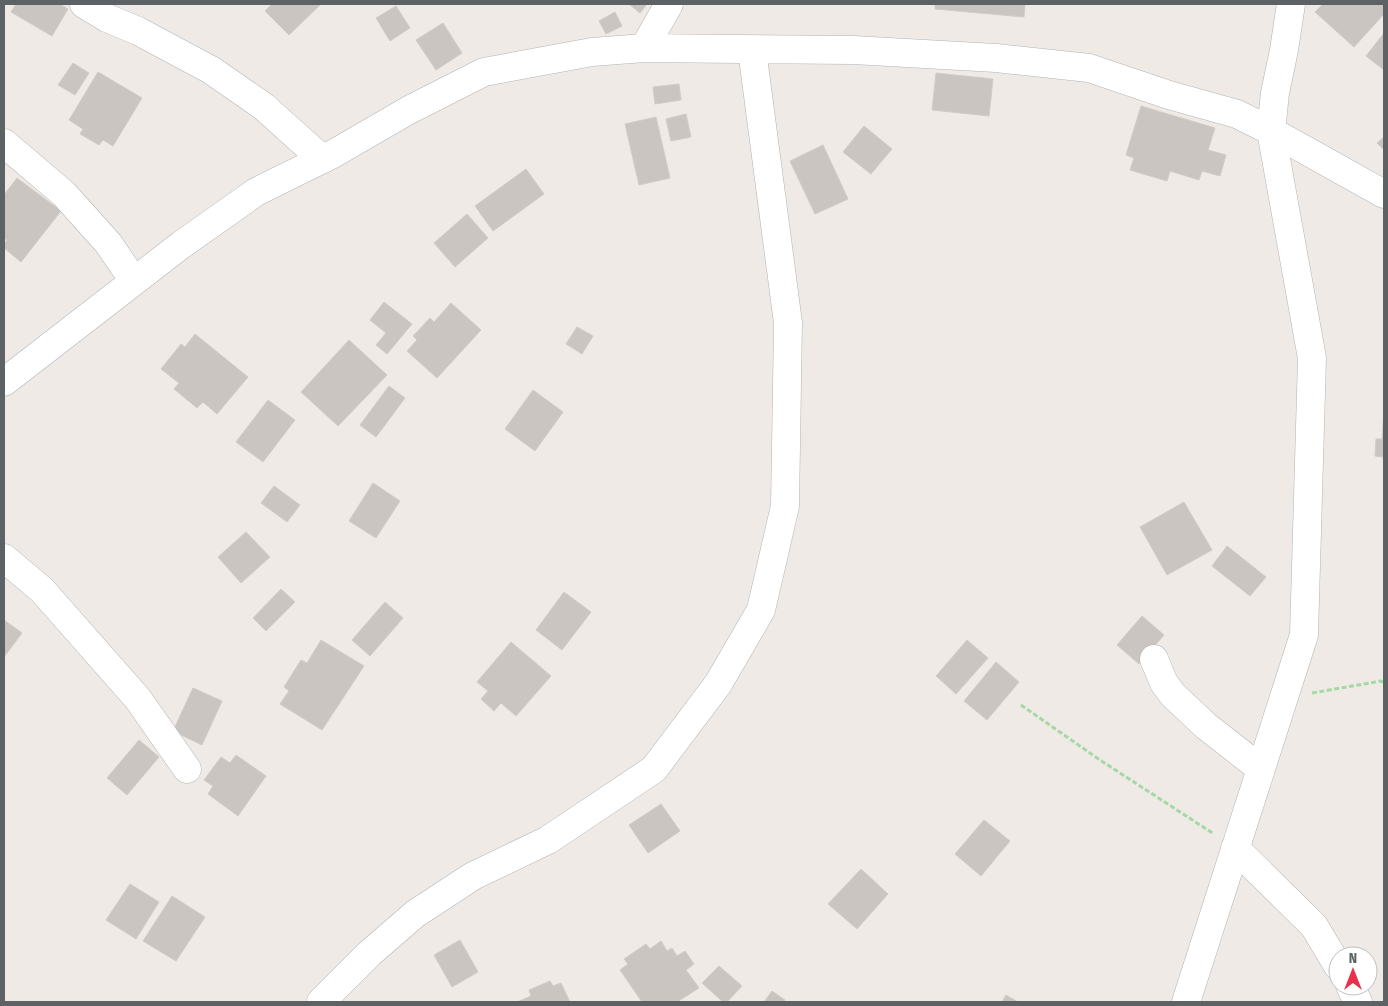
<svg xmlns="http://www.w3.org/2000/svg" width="1388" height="1006" viewBox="0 0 1388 1006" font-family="'Fira Sans Condensed',sans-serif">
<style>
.building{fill:#cac5c1;stroke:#d4cbc3}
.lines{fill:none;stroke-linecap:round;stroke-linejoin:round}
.minor-casing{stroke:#b0b4b7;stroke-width:29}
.path{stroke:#a4d9a6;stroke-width:3;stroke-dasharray:5 2.5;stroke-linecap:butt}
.minor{stroke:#fff;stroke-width:28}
</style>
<rect width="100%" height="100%" fill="#efeae5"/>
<!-- building -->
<path class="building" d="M16,4H60L68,9L52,36L11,12Z
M272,4H321L289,35L265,11Z
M629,4H647L640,13Z
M935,4H1025L1024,17L935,9Z
M1323,4H1384V14L1354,47L1315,12Z
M396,6L410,28L390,41L376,18Z
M615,12L622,26L606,34L599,21Z
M443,23L462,53L436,70L416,40Z
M1384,33V70L1366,56Z
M73,63L89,73L75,95L58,85Z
M98,72L142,98L113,146L103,140L99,145L80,134L83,129L69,120Z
M936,73L993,79L989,116L932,110Z
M679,84L681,100L655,104L653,87Z
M1141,106L1215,128L1208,150L1226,155L1220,176L1202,171L1199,180L1170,171L1167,181L1130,170L1134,158L1126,155Z
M686,114L691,137L671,141L666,119Z
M656,117L670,178L639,185L625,124Z
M864,126L892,149L871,174L843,152Z
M1384,137V150L1377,143Z
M823,145L848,199L815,214L790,161Z
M526,169L544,194L493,231L475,206Z
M17,178L61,211L21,262L4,248V244L7,240L4,238V195Z
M467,214L488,238L455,267L434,243Z
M384,302L412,324L387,354L376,345L386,333L370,320Z
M451,303L481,330L437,378L407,351L417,340L413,336L430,318L434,322Z
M577,327L593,336L582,354L566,344Z
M195,334L248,377L217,414L203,402L197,408L174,389L179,383L161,369L181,344L185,347Z
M349,340L387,375L338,426L301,392Z
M389,386L405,398L376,437L360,425Z
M533,390L563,412L535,451L505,429Z
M268,400L295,420L263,462L236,442Z
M1384,413V466L1383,457L1375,456L1376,439H1382Z
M373,483L400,501L376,538L349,521Z
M274,486L300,505L287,522L261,503Z
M1184,502L1212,550L1167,575L1140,527Z
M246,532L270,557L241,583L218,557Z
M1227,546L1266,577L1250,596L1212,566Z
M281,589L295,602L266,631L253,618Z
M564,592L591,612L562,650L536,630Z
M385,602L403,618L370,656L352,640Z
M1142,616L1164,635L1139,664L1117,645Z
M4,620L22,633L4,657Z
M321,640L364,666L322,730L280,704L289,691L284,687L301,660L307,663Z
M967,640L988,658L956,694L936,676Z
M511,642L551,676L516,716L501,703L494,711L481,699L488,691L477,682Z
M996,662L1019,682L987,720L964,701Z
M193,688L222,701L202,745L173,731Z
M139,740L159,757L127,795L107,778Z
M236,755L266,776L238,816L208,794L213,786L204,780L221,757L230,763Z
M661,804L680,831L648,853L629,825Z
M984,820L1010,841L981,876L955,854Z
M861,869L888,894L857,929L828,904Z
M130,884L159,902L136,939L106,920Z
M172,896L205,917L176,961L143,941Z
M460,940L478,972L452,987L434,955Z
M661,941L667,951L672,948L677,956L685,951L694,964L686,970L699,988L677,1002H642L620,970L628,964L624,959L646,944L650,949Z
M719,966L742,986L727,1002H723L702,983Z
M550,981L553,986L561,983L570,1002H517L531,996L529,990Z
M772,991L785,1000L784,1002H764Z
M1006,995L1018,1002H1002Z"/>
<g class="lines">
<defs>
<path id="minor" d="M84,4L107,18L138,31L211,70L263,106L322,159
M644,48L669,4
M4,143L64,194L108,243L134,281
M4,382L181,245L256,192L333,154L409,110L484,72L592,52L644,48L853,50L996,58L1089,68L1169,95L1237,114L1271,131L1384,194
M4,558L42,590L138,699L187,769
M1154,659L1164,683L1173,695L1206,726L1261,769
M1235,848L1314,926L1338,966
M1350,986L1358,1002
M321,1002L370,953L415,914L473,876L548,840L654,769L718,684L761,610L785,506L788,323L752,50
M1186,1002L1304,635L1312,358L1271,131L1275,93L1284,50L1291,4"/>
</defs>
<!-- minor casing -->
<use href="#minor" class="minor-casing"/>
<!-- path -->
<path class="path" d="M1312,693L1381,681L1384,683
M1021,705L1100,760L1214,834"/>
<!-- minor -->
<use href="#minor" class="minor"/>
</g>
<!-- border -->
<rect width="1388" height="1006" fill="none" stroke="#5d6265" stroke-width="10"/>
<!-- north arrow -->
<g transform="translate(1353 971)"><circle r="24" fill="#ffffff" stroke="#bec0c1"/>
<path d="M0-4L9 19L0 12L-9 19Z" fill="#ea304c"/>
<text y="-8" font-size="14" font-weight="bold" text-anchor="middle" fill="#5d6265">N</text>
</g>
</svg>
